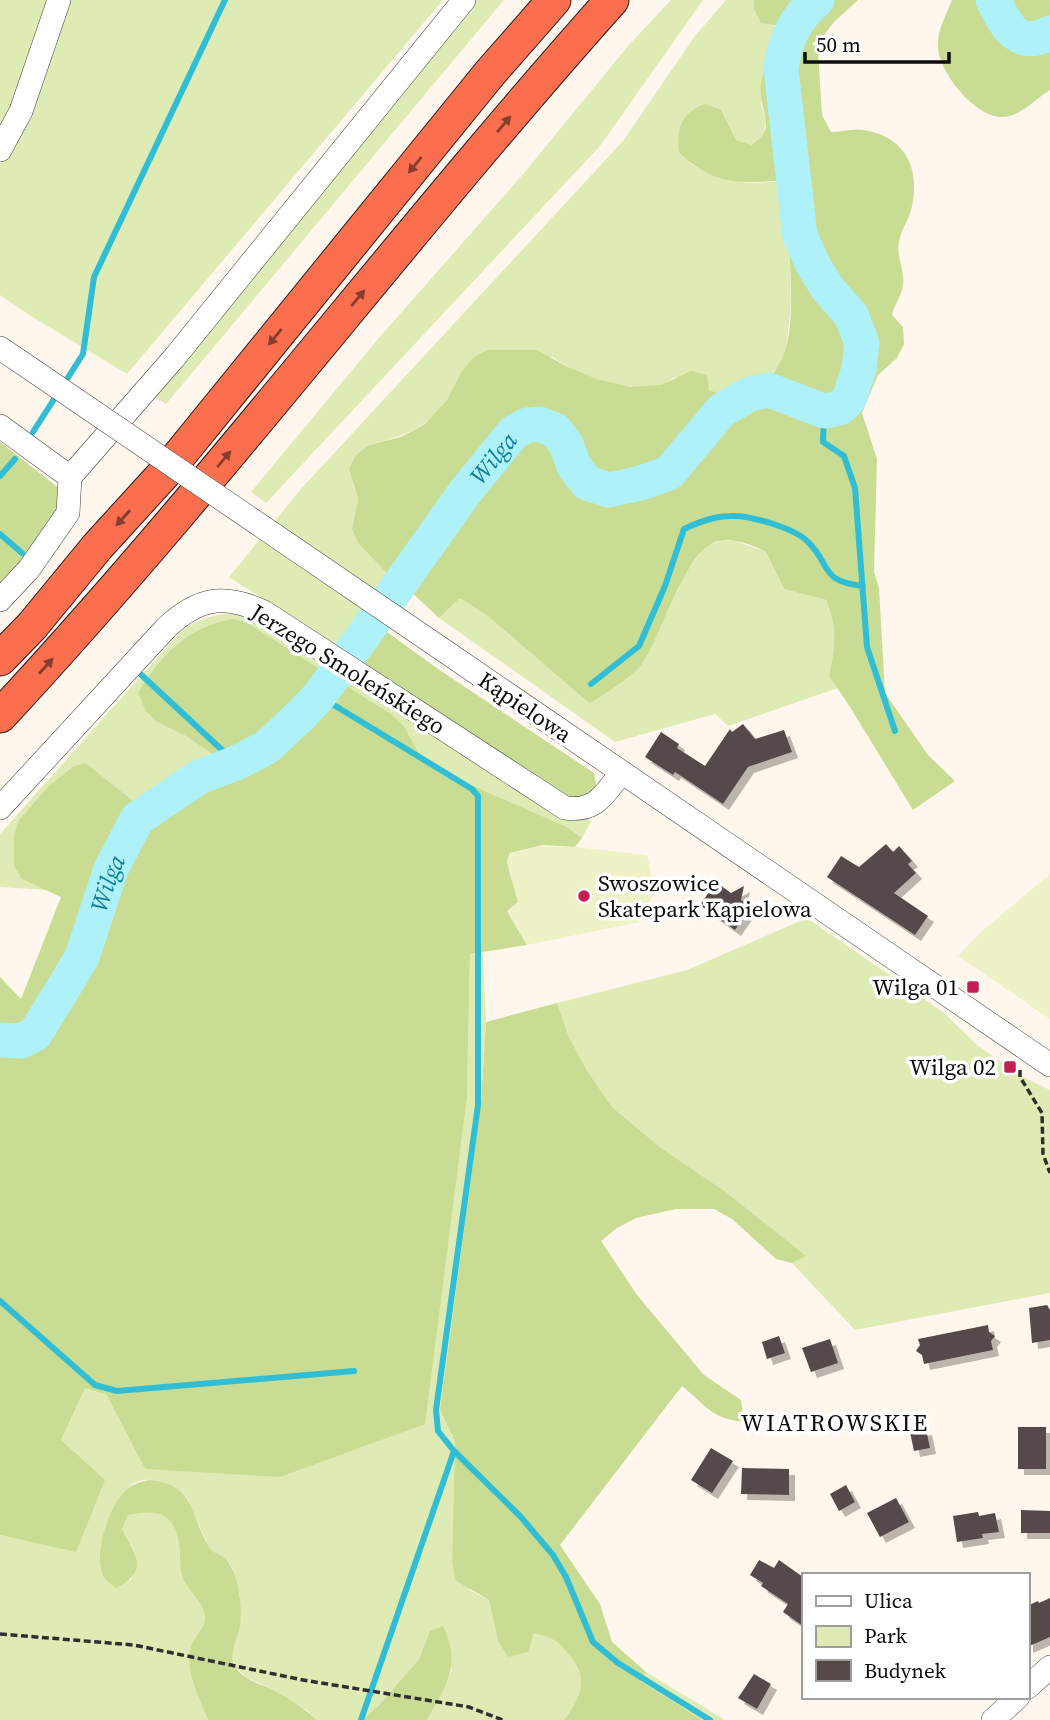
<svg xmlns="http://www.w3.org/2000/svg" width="1050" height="1720" viewBox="0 0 1050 1720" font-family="'Source Serif 4',serif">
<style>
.green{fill:#dfebb4}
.forest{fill:#c8dd93}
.pitch{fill:#eff2c7}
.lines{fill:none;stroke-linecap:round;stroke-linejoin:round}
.stream{stroke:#31bed4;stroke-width:6}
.river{stroke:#aef1f9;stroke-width:35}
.building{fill:#564a49;filter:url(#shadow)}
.minor-casing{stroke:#404040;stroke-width:24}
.highway-casing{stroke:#1e1e1e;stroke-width:35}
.path{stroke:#2f2f2f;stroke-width:3.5;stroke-dasharray:7 3.5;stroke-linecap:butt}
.minor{stroke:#fff;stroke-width:23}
.highway{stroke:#fc6f4e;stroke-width:33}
.minor-bridge-casing{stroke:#404040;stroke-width:24;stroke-linecap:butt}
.minor-bridge{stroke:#fff;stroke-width:23}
.oneway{fill:#843e2e}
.poi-dot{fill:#c41e52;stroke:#fff;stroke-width:2.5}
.labels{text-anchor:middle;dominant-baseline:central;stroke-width:7;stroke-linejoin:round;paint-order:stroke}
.street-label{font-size:23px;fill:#0d0d0d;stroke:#fff}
.poi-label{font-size:23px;fill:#0d0d0d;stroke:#fff;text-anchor:end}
.water-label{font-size:24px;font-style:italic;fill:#107f96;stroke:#fff}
.neighbourhood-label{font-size:24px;letter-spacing:2px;fill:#0d0d0d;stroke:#fff}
</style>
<defs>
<filter id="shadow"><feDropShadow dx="6" dy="6" stdDeviation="0" flood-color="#0004"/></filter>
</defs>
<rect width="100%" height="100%" fill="#fff7ed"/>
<!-- green -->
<path class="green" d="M0,0H443L127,374L26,313L0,295Z
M473,0H504L166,404L151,395Z
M671,0H703L600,146L266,503L251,492L378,339L524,173L628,46Z
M726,0H754V9L786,36L781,51L770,63L761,105L766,119L764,134L752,145L736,140L721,110L690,163C722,185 754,185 790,180L789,241L791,304L786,349L781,364L758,387L741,393L724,396L675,377C671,379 666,384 661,385C630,396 578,374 552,357L462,371C441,421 419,432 369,445L353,485L358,499L352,529L358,543L395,582L343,651L229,577L300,490L623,141L695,36Z
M720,541H736L766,552L784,589L826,600C838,629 835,646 829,676L838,688L728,726L715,714L615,742L439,618L460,598L489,617L590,704L643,663L686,572L706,546Z
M237,613L254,621L386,702L557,816L592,820L582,838L567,827L460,780L419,753L404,726L391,714L246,622L157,722L186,736L222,760L137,804L86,763L31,808L20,820L22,879L48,890L0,887V834L180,632C198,619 214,614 237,613Z
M807,918L943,1012L977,1045L1023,1077L1050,1090V1293L855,1330L792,1263L805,1256L726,1192L661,1148L612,1107L588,1072L569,1037L557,1003L687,970Z
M470,954H483L486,1022L481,1102L440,1410L455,1441L452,1559L471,1591L489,1600L498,1641C509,1638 524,1632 535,1633C551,1634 557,1641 567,1652C589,1679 583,1693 564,1720H427L452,1670L430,1631L419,1659L369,1716L363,1720H317L308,1711L271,1689L246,1677L235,1667L232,1654L240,1625V1596L236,1581L232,1567L222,1556L210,1550L186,1496C176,1491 161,1481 150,1480C120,1476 107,1526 100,1547L130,1581C143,1557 134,1551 122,1529L128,1514C149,1510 175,1510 179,1537C181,1548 178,1559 183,1569C189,1584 205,1602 205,1618C205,1633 189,1643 190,1663C191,1683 201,1702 208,1720H0V1535L77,1551L61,1440L85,1387L106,1394L145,1469L467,1096Z
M646,1672L725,1720H702L639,1681Z"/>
<!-- forest -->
<path class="forest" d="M754,0H858L834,22L824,35L818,51L822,115L831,132C841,132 854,128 864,130C905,137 920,167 912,206C910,218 901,229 899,242C896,257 905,269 903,285C903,292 894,306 892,315L903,327L904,344L897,358L878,375L862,413L877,459L874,572L879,588L885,693L928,755L955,781L913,810L850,707L829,676C835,647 838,629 826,600L784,589L766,552C752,545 736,538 719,541C686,547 663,632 644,661C635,676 605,693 590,704L489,617L460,598L439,618L408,589L395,582L358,543L352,529L358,499L349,469L356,455L369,445L401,437L425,424L447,400L462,371L473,358L487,350H537L566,366L597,379L630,387L661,385L691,371L707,375L709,390C725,396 735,396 750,390C805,369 789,285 789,239C789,220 790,200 790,180C744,183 715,188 679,152C676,128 682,112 705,104L721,110L736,140L752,145C755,142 762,137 764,133C771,119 756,99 762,79C765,67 774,61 781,51C783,47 785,41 786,36L775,25L761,23L754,9Z
M952,0H1050V90C1035,99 1023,115 1004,117C976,120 934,68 938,41C939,27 947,13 952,0Z
M0,442L60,489L53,526L0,586Z
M368,618L438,669L594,773L597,790L587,797L566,798L343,651Z
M233,619L246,622L391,714L404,726L419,753L460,780L567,827L582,838L575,847L543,845L510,853L507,862L518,902L507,911L527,945L470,954L467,1096L425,1424L280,1477L145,1469L106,1394L85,1388L61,1440L105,1480L76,1552L0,1535V977L21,999L61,897L22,879L14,866V835L19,820L48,787L74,766L86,763L137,804L221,760L186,736L157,722L146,711L138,693C162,654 187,627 233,619Z
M557,1003L569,1037L588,1072L612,1107L661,1148L726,1192L806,1256L792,1263L776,1259L732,1219L714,1209H676L636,1218L617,1228L601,1241L637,1295L704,1375L741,1400L744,1422C710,1418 707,1406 682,1386L560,1545L600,1604L612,1642L646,1672L640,1681L702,1720H564C581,1697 589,1679 570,1656C557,1640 554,1638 534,1633L528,1652L508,1657L498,1641L489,1600L455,1580L452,1559L455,1441L440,1410L481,1102L486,1022Z
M150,1480C196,1485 189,1514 209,1547C212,1552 217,1553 222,1556C234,1565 239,1585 240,1600C241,1608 241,1618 240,1626C238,1639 227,1656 236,1668C244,1680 261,1684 273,1690C288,1698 304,1708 317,1720H208C200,1699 184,1671 191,1647C194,1637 205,1628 205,1618C204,1601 191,1594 184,1581C180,1573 180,1562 180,1554C178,1517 164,1507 128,1515L122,1529C136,1556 150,1570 116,1588C112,1585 106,1581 104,1577C92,1556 109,1506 125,1491C132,1484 140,1482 150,1480Z
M443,1626C462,1666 446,1685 427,1720H363L379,1705L419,1659L430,1631Z"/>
<!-- pitch -->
<path class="pitch" d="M541,846L575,847L647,855L655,890L640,922L527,945L507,911L518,902L507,862L510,853Z
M1050,874V1019L958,956L981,932Z"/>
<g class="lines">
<!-- stream -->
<path class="stream" d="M824,411L823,442L844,456L855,488L867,647L895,731
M33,432L83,354L94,277L225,0
M0,476L15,459
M0,534L22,553
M135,669L236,763
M591,684L639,646L665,586L684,529C699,522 714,516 731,516C749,515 794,528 807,541C832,564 818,581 863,586
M319,696L472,789L478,796V1105L436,1410L438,1431L454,1451L520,1516L553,1555L566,1577L593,1642L618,1663L710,1720
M0,1301L95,1385L117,1391L354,1371
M361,1720L454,1451"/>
<!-- river -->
<g class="river">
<path d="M993,0C1006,26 1018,50 1050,33"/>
<path id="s1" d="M0,1040L21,1041L35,1034L50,1010L82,957L111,869L137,819L199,777L236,763L267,747L302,714L319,696L363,636L465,492L514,432L527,425L539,424L555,430L566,444L574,466L587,483L609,490L641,483L669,473L722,410L750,394L769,390L824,411L840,408L849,399L859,369L862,343L851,315L828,289L812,263L800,235L781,69C785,41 794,19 817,0"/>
</g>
</g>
<!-- building -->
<path class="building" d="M743,724L755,739L784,730L792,752L748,767L723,804L675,772L673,775L645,757L661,732L679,744L677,748L705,766L730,729L732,732Z
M886,844L893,852L899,846L912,861L908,864L916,873L894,893L928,916L915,935L827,877L841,856L859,867Z
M716,882L731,893L744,886L741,900L751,907L735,930L700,905Z
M1047,1305L1050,1310V1340L1032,1343L1029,1308Z
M988,1325L989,1332L995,1336L991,1341L993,1350L924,1364L922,1355L916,1351L920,1345L918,1339Z
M779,1336L785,1353L767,1359L762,1342Z
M830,1339L838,1363L811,1372L802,1348Z
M1018,1427H1046V1469H1018Z
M926,1429L930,1448L914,1451L910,1432Z
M711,1448L733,1461L712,1493L691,1480Z
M742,1468L789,1469V1495L741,1494Z
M846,1485L855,1502L839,1511L830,1494Z
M896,1498L909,1522L880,1537L867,1513Z
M1021,1510L1050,1511V1533H1021Z
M978,1512L979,1516L995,1513L999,1532L982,1534L983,1538L957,1542L953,1516Z
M759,1560L774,1568L779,1560L803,1577V1626L783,1612L788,1604L761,1586L763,1583L750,1575Z
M1050,1598V1637L1027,1647V1606L1038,1601L1039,1603Z
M754,1674L771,1684L757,1709L738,1698Z"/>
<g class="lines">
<defs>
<path id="minor" d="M0,150L21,111L59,0
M0,348L31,369
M0,426L70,477
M0,600L29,569L68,513L70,477L174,358L464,0
M449,654L1050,1065
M0,808L166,628C198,598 223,593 264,612L565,808C596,812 604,795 621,773
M1027,1688L1050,1667
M993,1720L1018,1697"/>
<path id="highway" d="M0,659L32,626L97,547L169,468L490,73L554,0
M0,716C214,486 403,234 612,0"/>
</defs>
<!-- minor casing -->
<use href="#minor" class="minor-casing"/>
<!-- highway casing -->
<use href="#highway" class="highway-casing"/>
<!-- path -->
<path class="path" d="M1020,1070V1077L1042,1113L1043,1154L1050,1173
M0,1634L134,1645L303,1680L469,1707L503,1720"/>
<!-- minor -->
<use href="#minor" class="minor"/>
<!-- highway -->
<use href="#highway" class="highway"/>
<defs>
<path id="minor-bridge" d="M31,369L449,654"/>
</defs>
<!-- minor-bridge casing -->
<use href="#minor-bridge" class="minor-bridge-casing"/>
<!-- minor-bridge -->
<use href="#minor-bridge" class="minor-bridge"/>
</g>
<!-- one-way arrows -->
<defs><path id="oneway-solid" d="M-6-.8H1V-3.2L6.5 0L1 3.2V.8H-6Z" transform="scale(1.75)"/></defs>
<g class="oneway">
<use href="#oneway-solid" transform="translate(504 124) rotate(-50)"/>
<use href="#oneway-solid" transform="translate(415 165) rotate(129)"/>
<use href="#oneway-solid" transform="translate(358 298) rotate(-50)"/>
<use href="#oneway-solid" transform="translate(275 337) rotate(129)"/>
<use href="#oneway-solid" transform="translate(224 459) rotate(-50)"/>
<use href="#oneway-solid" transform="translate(123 518) rotate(132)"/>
<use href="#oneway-solid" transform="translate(46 666) rotate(-48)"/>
</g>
<!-- markers -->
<g class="poi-dot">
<circle cx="584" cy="896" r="7"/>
<rect x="966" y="980" width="14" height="14" rx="3.5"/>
<rect x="1003" y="1060" width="14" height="14" rx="3.5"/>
</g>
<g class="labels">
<!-- street labels -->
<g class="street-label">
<text transform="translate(348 669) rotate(32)">Jerzego Smoleńskiego</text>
<text transform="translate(525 707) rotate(34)">Kąpielowa</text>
</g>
<!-- poi labels -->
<g class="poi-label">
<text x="598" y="883" text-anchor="start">Swoszowice<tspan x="598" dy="26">Skatepark Kąpielowa</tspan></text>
<text x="959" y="987">Wilga 01</text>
<text x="996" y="1067">Wilga 02</text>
</g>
<!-- water labels -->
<g class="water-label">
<text stroke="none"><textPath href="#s1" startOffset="793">Wilga</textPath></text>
<text stroke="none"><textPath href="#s1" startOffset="205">Wilga</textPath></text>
</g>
<!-- neighbourhood labels -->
<g class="neighbourhood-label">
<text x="835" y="1422">WIATROWSKIE</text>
</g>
</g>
<!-- legend -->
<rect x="802" y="1573" width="228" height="126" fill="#ffffff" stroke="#9e9e9e" stroke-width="2"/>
<rect x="816" y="1596" width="35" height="10" fill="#ffffff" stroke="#9e9e9e" stroke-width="2"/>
<text x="864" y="1608" font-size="21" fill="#0d0d0d">Ulica</text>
<rect x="816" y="1626" width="35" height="21" fill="#dfebb4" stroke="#9e9e9e" stroke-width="2"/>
<text x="864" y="1643" font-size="21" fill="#0d0d0d">Park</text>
<rect x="816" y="1660" width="35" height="21" fill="#564a49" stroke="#9e9e9e" stroke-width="2"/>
<text x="864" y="1678" font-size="21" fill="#0d0d0d">Budynek</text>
<!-- scale -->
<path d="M805 52v10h144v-10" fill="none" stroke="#0d0d0d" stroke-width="3.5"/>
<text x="816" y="52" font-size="21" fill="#0d0d0d" stroke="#ffffff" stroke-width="5" paint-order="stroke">50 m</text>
</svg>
